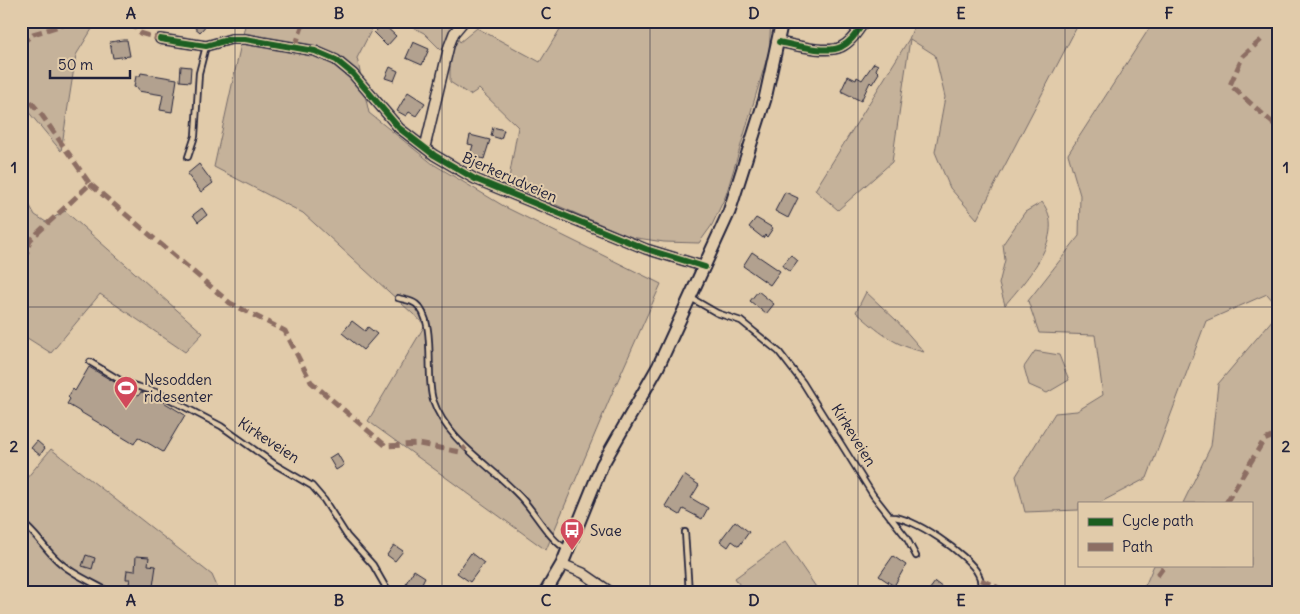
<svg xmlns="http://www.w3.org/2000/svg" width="1300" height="614" viewBox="0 0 1300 614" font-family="Delius,sans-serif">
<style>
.green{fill:#c5b29a;stroke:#746a6a}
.building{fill:#b2a18f;stroke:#22223b}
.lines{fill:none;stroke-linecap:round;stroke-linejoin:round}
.lane-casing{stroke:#22223b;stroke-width:8}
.street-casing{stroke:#22223b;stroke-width:12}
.secondary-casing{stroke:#22223b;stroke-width:15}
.lane{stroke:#e1cbaa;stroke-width:4.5}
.street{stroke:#e1cbaa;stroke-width:9}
.secondary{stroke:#e1cbaa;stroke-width:11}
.quiet{stroke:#8d6e63;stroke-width:5;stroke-dasharray:10 5;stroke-linecap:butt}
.cycleway-casing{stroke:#e1cbaa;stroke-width:9}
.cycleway{stroke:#1b5e20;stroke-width:6}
.grid{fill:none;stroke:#22223b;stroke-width:1;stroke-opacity:0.55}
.labels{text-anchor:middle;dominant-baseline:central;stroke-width:4;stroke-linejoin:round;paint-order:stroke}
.street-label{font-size:15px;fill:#22223b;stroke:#e1cbaa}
.poi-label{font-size:15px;fill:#22223b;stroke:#e1cbaa;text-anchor:start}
.neatline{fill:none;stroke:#22223b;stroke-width:2}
.grid-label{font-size:16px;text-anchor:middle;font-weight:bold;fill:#22223b}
</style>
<rect width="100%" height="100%" fill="#e1cbaa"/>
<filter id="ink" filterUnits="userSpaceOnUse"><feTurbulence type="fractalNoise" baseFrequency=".02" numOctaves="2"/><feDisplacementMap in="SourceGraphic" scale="10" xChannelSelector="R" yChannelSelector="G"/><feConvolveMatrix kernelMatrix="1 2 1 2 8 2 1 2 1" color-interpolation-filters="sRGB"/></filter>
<g filter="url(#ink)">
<!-- green -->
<path class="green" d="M21,21H97L76,55L61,151L21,103Z
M246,21H376L357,58L369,113L433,164L507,208L661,284L610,398L546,550L368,421L425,325L303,213L214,167Z
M401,21H446L460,42L477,28L540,62L565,21H771L769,51L726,195L712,225L699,243L664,242L630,237L508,184L518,127L479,89L470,95L450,82V59L424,33Z
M916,21H1080L977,219L950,188L935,152L945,97L935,55L910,39L892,162L838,210L815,190L909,39Z
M1154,21H1279V308L1267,294L1206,321L1147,478L1099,503H1079V510L1025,512L1016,476L1055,413L1077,411L1103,395L1095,335L1039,333L1028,301L1079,236L1080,195L1068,154Z
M21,190L35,215L46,222L65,211L203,333L185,352L100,294L51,353L21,334Z
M1042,202C1068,235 1026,280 1005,305L999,284L1005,260L1003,244L1025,212Z
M866,292L896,320L924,352C893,345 879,332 856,312Z
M1279,312V593H1137L1146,584L1154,565H1251V503H1183L1211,446L1218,384Z
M1035,351L1059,355L1069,380L1047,393L1029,385L1024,367Z
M51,449L212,575L220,593H21V485Z
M785,542L820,593H745L735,578Z"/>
<!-- building -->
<path class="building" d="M187,21H210L200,32Z
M383,24L396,36L387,46L374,33Z
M123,40H127L130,56L113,58L110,42Z
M413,42L429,49L422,65L406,58Z
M874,63L878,65L876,70L879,73L872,84L870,82L861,101L841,91L848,76L856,80L857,77L862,80Z
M181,66L191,67L190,82L180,81Z
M390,67L398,71L394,81L385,78Z
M141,73L177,79L172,112L160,110L163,95L138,91V88L134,87L136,76H140Z
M408,92L425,103L416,116L409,112L406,116L397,111Z
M493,127L504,130L501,139L491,136Z
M470,135L490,140L484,159L470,155L473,145L468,144Z
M199,164L213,183L201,192L187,174Z
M785,192L798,198L788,218L775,211Z
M202,208L207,215L198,222L193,215Z
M756,218L773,228L767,237L765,235L763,238L749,227Z
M752,252L780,271L770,285L743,266Z
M791,255L798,261L790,272L782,266Z
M758,291L774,304L766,314L750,301Z
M352,321L365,331L368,327L377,334L363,350L342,333Z
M89,367L138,396L141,392L152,395L185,415L163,452L138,437L134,444L67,404L70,399L68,397L73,389L75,391Z
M37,441L45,448L40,455L31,448Z
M337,453L344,465L336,470L329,458Z
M684,475L699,485L691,498L708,508L702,519L683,509L680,515L665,506Z
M735,521L749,532L739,546L732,541L728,547L720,541Z
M394,545L403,551L395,561L387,555Z
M471,553L484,563L470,582L457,573Z
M86,555L95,558L92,569L82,566Z
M136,556L149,557L148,565L156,566L152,593H127L130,579H126L127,570L135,571Z
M893,556L906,565L894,586L879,576Z
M414,570L425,577L422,583L439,593H421L406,583Z
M935,582L950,593H927Z"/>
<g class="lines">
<defs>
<path id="lane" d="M188,157L195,136L199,73L206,46
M398,298C404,300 411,300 416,304C437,320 425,375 433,400C448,444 495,467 524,501C535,513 552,543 567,549
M691,298L717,313L741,321L779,352L803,383L873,495L906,537L916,556
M90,362L123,382L156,392L221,426L276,465L312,486L324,500L347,536L373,565L389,593
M890,517C911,515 969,555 978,574C982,580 981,586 979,593
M21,522C35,532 42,545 54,557C69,573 92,582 111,593
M685,532L689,593"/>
<path id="street" d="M160,39L206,46L231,39H245L315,51L336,60L353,74L399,128L434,155L475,179L646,249L705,267
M779,42C794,45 827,54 841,47C852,42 858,30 865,21
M425,147L449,46L454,33L464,21
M562,564L583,573L612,593"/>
<path id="secondary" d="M545,593L562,564L602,465L658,367L729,212L765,99L782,21"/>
</defs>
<!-- lane casing -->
<use href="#lane" class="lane-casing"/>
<!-- street casing -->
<use href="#street" class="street-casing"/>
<!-- secondary casing -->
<use href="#secondary" class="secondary-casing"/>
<!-- lane -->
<use href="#lane" class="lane"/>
<!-- street -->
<use href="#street" class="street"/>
<!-- secondary -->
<use href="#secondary" class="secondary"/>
<!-- quiet -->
<path class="quiet" d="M130,21L140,33L160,39
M1261,40L1243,56L1230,85L1275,125L1279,133
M21,44L33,34L76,21
M295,47L304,21
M21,90L41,114L90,184L30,240L21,274
M90,184L230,303L285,331L311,382L386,446L419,444L460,452L466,447
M1279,329V334
M1226,503L1264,440L1279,434
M1157,576L1165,565
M981,580L1010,593"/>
<defs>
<path id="cycleway" d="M160,39L206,46L231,39H245L315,51L336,60L353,74L399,128L434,155L475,179L646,249L705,267
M779,42C794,45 827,54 841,47C852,42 858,30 865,21"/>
</defs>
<!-- cycleway casing -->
<use href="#cycleway" class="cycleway-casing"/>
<!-- cycleway -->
<use href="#cycleway" class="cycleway"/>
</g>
</g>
<!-- grid -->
<path class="grid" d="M235,21V593M442,21V593M650,21V593M858,21V593M1065,21V593M21,307H1279"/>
<!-- icons -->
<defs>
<symbol id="stadium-pin" viewBox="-11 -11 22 30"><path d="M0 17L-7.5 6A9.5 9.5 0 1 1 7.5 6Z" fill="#d1495b" stroke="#e1cbaa"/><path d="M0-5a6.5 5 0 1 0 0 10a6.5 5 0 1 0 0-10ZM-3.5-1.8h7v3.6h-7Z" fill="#fff"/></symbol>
<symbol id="bus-pin" viewBox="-11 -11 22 30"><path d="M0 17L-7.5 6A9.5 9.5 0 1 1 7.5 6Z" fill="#d1495b" stroke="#e1cbaa"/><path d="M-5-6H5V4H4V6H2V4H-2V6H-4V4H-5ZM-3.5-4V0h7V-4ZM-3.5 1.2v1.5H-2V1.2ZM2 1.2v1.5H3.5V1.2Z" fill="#fff"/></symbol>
</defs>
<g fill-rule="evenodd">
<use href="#stadium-pin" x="112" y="374" width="28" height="38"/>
<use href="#bus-pin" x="558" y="516" width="28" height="38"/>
</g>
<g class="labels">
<!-- street labels -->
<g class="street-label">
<text transform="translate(510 177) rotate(24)">Bjerkerudveien</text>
<text transform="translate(854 435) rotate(58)">Kirkeveien</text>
<text transform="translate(269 440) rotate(33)">Kirkeveien</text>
</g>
<!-- poi labels -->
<g class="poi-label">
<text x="144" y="379">Nesodden<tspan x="144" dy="17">ridesenter</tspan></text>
<text x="590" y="530">Svae</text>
</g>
</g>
<!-- margin -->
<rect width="1300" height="614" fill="none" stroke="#e1cbaa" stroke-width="55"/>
<!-- legend -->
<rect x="1078" y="502" width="175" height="65" fill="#e1cbaa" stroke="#95877e"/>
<rect x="1088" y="518" width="25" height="8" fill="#1b5e20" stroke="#95877e"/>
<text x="1122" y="526" font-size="15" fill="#22223b">Cycle path</text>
<rect x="1088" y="543" width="25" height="8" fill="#8d6e63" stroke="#95877e"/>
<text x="1122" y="552" font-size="15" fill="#22223b">Path</text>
<!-- scale -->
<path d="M50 70v8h80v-8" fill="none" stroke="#22223b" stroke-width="2.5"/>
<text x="58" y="70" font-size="15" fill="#22223b" stroke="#e1cbaa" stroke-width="4" paint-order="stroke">50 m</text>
<rect x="28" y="28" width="1244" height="558" class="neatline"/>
<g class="grid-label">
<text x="131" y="19">A</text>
<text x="339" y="19">B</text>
<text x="546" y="19">C</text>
<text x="754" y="19">D</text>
<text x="961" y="19">E</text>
<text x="1169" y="19">F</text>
<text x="14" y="173">1</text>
<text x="1286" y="173">1</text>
<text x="14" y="452">2</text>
<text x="1286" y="452">2</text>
<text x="131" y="606">A</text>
<text x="339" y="606">B</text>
<text x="546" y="606">C</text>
<text x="754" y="606">D</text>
<text x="961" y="606">E</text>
<text x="1169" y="606">F</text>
</g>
</svg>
